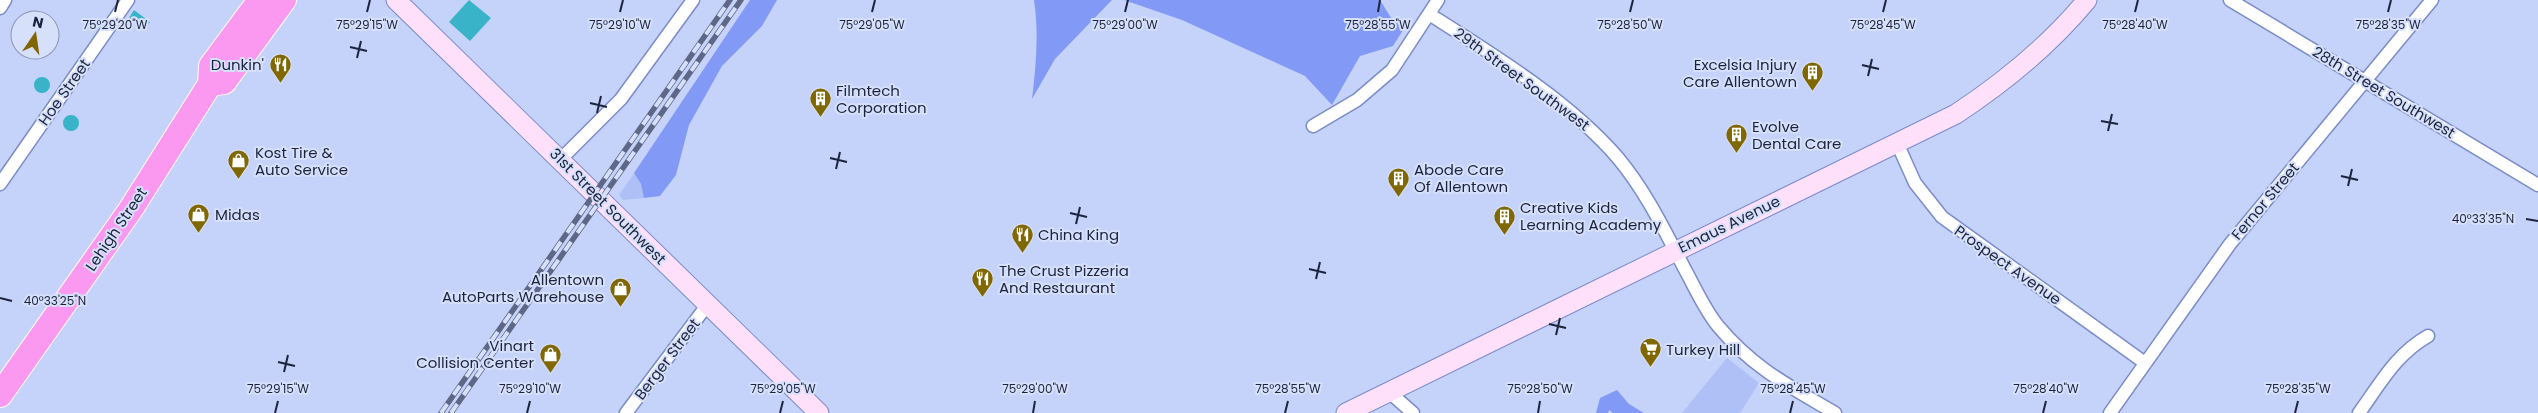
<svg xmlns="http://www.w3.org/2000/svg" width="2538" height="413" viewBox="0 0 2538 413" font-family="Poppins,sans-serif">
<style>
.green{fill:#afc0f7}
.forest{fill:#829af5}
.water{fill:#38b3c7}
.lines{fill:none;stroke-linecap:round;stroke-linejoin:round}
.street-casing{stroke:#7a8cca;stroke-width:15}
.secondary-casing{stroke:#7a8cca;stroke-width:21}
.highway-casing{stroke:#fff;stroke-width:26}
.street{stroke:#fff;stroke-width:12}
.secondary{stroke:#fee0fa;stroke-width:19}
.highway{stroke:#fa99ef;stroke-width:24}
.rail-casing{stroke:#5e6786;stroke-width:5.5}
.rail{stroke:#d7e0fb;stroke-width:4;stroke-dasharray:11;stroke-linecap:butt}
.ticks{fill:none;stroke:#1c233c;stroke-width:2}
.labels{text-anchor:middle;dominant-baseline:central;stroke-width:4;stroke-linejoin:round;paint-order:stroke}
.poi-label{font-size:15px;fill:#1c233c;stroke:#d7e0fb;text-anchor:start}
.street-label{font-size:15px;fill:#1c233c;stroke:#d7e0fb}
.ticks-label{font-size:12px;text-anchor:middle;fill:#1c233c;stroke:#d7e0fb;stroke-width:4;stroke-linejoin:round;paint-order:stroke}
</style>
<rect width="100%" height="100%" fill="#c5d2fa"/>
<!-- green -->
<path class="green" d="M634,173L641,184L644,198L623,200L619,195Z
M1727,358L1759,383L1740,413H1682Z"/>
<!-- forest -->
<path class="forest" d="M750,0H777L762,26L722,66L689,125L676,175L660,196L644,198L641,184L634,173Z
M1034,0H1112L1055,59L1032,99C1036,66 1039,33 1034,0Z
M1124,0H1380L1393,21L1405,27L1393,46L1360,56L1332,105L1305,76L1182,20Z
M1617,390L1629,404L1644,413H1613L1609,410L1608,413H1596L1600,398Z"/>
<!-- water -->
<path class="water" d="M469,0L491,18L470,41L449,22Z
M134,10L150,22L144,30L129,18Z
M34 85a8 8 0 1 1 16 0a8 8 0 1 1-16 0Z
M63 123a8 8 0 1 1 16 0a8 8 0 1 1-16 0Z"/>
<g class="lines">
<defs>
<path id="street" d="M2230,0L2538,185
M0,8L5,0
M1429,14C1492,54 1569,101 1618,158C1648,194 1667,236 1689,277C1698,294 1706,311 1718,326C1753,368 1789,386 1835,413
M1313,126L1357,100L1392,70L1438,0
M1897,143L1915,183L1942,217L2145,363
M560,160L621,99L693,0
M0,184L128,0
M1388,391L1413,413
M626,413L708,304
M2110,413L2230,244L2432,0
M2359,413C2380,384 2396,354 2428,336"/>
<path id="secondary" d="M396,0L819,413
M1346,413L1956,114C2006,81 2049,46 2087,0"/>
<path id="highway" d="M210,84L224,82L284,0
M0,395L131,209L210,84L211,66L260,0"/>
</defs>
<!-- street casing -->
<use href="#street" class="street-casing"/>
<!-- secondary casing -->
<use href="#secondary" class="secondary-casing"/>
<!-- highway casing -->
<use href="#highway" class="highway-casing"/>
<!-- street -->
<use href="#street" class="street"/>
<!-- secondary -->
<use href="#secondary" class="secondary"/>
<!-- highway -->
<use href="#highway" class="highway"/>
<defs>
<path id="rail" d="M441,413L730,0
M451,413L741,0"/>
</defs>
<!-- rail casing -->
<use href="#rail" class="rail-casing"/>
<!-- rail -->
<use href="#rail" class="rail"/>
</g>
<!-- ticks -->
<path class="ticks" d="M115,12L118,0M367,12L370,0M620,12L623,0M872,12L875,0M1125,12L1128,0M1378,12L1380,0M1630,12L1633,0M1883,12L1886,0M2135,12L2138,0M2388,12L2391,0M350,47L367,51M357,58L361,41M1862,65L1879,69M1868,76L1872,59M590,103L607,107M597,113L601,96M2101,121L2118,124M2108,131L2112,114M830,158L847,162M836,169L840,152M2341,176L2358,180M2348,186L2352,169M1070,213L1087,217M2526,219L2538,221M1076,224L1080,207M1309,269L1326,273M1316,279L1320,262M0,298L12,301M1549,324L1566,328M1556,335L1560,318M278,362L295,366M284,372L288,355M275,413L278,401M527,413L530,401M780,413L783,401M1033,413L1035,401M1285,413L1288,401M1538,413L1540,401M1790,413L1793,401M2043,413L2046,401M2295,413L2298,401"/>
<!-- icons -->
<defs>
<symbol id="restaurant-pin" viewBox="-11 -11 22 30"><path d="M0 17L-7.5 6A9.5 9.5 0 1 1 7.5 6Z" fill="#816700" stroke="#d7e0fb"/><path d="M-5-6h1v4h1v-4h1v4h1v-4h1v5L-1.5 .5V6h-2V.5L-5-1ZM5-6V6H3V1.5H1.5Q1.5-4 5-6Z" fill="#fff"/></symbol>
<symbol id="building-pin" viewBox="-11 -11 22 30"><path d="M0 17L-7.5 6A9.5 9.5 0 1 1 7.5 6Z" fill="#816700" stroke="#d7e0fb"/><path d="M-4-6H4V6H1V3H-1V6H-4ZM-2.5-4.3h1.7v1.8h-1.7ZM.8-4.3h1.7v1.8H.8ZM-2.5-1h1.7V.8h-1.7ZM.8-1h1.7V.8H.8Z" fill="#fff"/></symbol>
<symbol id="shop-pin" viewBox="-11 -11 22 30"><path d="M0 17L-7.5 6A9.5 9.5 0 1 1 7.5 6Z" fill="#816700" stroke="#d7e0fb"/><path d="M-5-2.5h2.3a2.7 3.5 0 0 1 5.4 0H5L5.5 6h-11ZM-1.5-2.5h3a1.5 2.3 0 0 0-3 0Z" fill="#fff"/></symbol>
<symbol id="supermarket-pin" viewBox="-11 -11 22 30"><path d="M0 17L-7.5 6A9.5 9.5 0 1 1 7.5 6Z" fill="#816700" stroke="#d7e0fb"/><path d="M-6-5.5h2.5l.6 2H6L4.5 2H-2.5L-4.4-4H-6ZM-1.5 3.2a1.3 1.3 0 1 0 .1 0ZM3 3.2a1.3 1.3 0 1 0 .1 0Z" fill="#fff"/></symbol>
</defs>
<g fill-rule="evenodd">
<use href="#restaurant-pin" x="268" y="52" width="25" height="34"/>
<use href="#building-pin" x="1800" y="60" width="25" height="34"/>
<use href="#building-pin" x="808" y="86" width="25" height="34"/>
<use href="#building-pin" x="1724" y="122" width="25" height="34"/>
<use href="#shop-pin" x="226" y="148" width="25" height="34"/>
<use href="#building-pin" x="1386" y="166" width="25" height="34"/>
<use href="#shop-pin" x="186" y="202" width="25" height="34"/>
<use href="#building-pin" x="1492" y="204" width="25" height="34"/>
<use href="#restaurant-pin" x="1010" y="222" width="25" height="34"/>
<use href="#restaurant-pin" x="970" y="266" width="25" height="34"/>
<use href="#shop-pin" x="608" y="276" width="25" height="34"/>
<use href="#supermarket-pin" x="1638" y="336" width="25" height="34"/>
<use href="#shop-pin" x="538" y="342" width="25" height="34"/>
</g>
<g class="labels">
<!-- poi labels -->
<g class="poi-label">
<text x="264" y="64" text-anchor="end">Dunkin'</text>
<text x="1797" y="64" text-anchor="end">Excelsia Injury<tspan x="1797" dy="17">Care Allentown</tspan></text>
<text x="836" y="90">Filmtech<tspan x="836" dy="17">Corporation</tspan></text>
<text x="1752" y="126">Evolve<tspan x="1752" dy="17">Dental Care</tspan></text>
<text x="255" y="152">Kost Tire &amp;<tspan x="255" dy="17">Auto Service</tspan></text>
<text x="1414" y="169">Abode Care<tspan x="1414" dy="17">Of Allentown</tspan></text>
<text x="1520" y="207">Creative Kids<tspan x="1520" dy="17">Learning Academy</tspan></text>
<text x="215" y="214">Midas</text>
<text x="1038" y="234">China King</text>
<text x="999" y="270">The Crust Pizzeria<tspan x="999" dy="17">And Restaurant</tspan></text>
<text x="604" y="279" text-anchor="end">Allentown<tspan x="604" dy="17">AutoParts Warehouse</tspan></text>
<text x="534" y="345" text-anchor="end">Vinart<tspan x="534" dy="17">Collision Center</tspan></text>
<text x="1666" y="349">Turkey Hill</text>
</g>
<!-- street labels -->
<g class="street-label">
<text transform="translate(1522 79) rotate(36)">29th Street Southwest</text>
<text transform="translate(64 92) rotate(-55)">Hoe Street</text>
<text transform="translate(2384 92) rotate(31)">28th Street Southwest</text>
<text transform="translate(2265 201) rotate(-50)">Fernor Street</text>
<text transform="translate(608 206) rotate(45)">31st Street Southwest</text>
<text transform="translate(1729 224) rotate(-26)">Emaus Avenue</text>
<text transform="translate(116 229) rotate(-56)">Lehigh Street</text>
<text transform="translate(2008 265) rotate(35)">Prospect Avenue</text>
<text transform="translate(667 359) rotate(-53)">Berger Street</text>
</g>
</g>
<g class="ticks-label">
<text x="115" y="29">75°29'20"W</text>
<text x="367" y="29">75°29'15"W</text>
<text x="620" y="29">75°29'10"W</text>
<text x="872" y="29">75°29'05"W</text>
<text x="1125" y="29">75°29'00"W</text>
<text x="1378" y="29">75°28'55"W</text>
<text x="1630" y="29">75°28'50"W</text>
<text x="1883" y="29">75°28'45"W</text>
<text x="2135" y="29">75°28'40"W</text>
<text x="2388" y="29">75°28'35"W</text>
<text x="2483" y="223">40°33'35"N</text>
<text x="55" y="305">40°33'25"N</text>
<text x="278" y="393">75°29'15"W</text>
<text x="530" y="393">75°29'10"W</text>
<text x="783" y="393">75°29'05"W</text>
<text x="1035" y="393">75°29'00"W</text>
<text x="1288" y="393">75°28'55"W</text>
<text x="1540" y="393">75°28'50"W</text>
<text x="1793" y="393">75°28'45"W</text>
<text x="2046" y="393">75°28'40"W</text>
<text x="2298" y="393">75°28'35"W</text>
</g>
<!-- north arrow -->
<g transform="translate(35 35) rotate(13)"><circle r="24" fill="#d7e0fb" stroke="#8c94af"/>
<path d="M0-4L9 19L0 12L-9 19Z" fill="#816700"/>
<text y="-8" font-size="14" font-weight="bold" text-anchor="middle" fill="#1c233c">N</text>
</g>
</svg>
